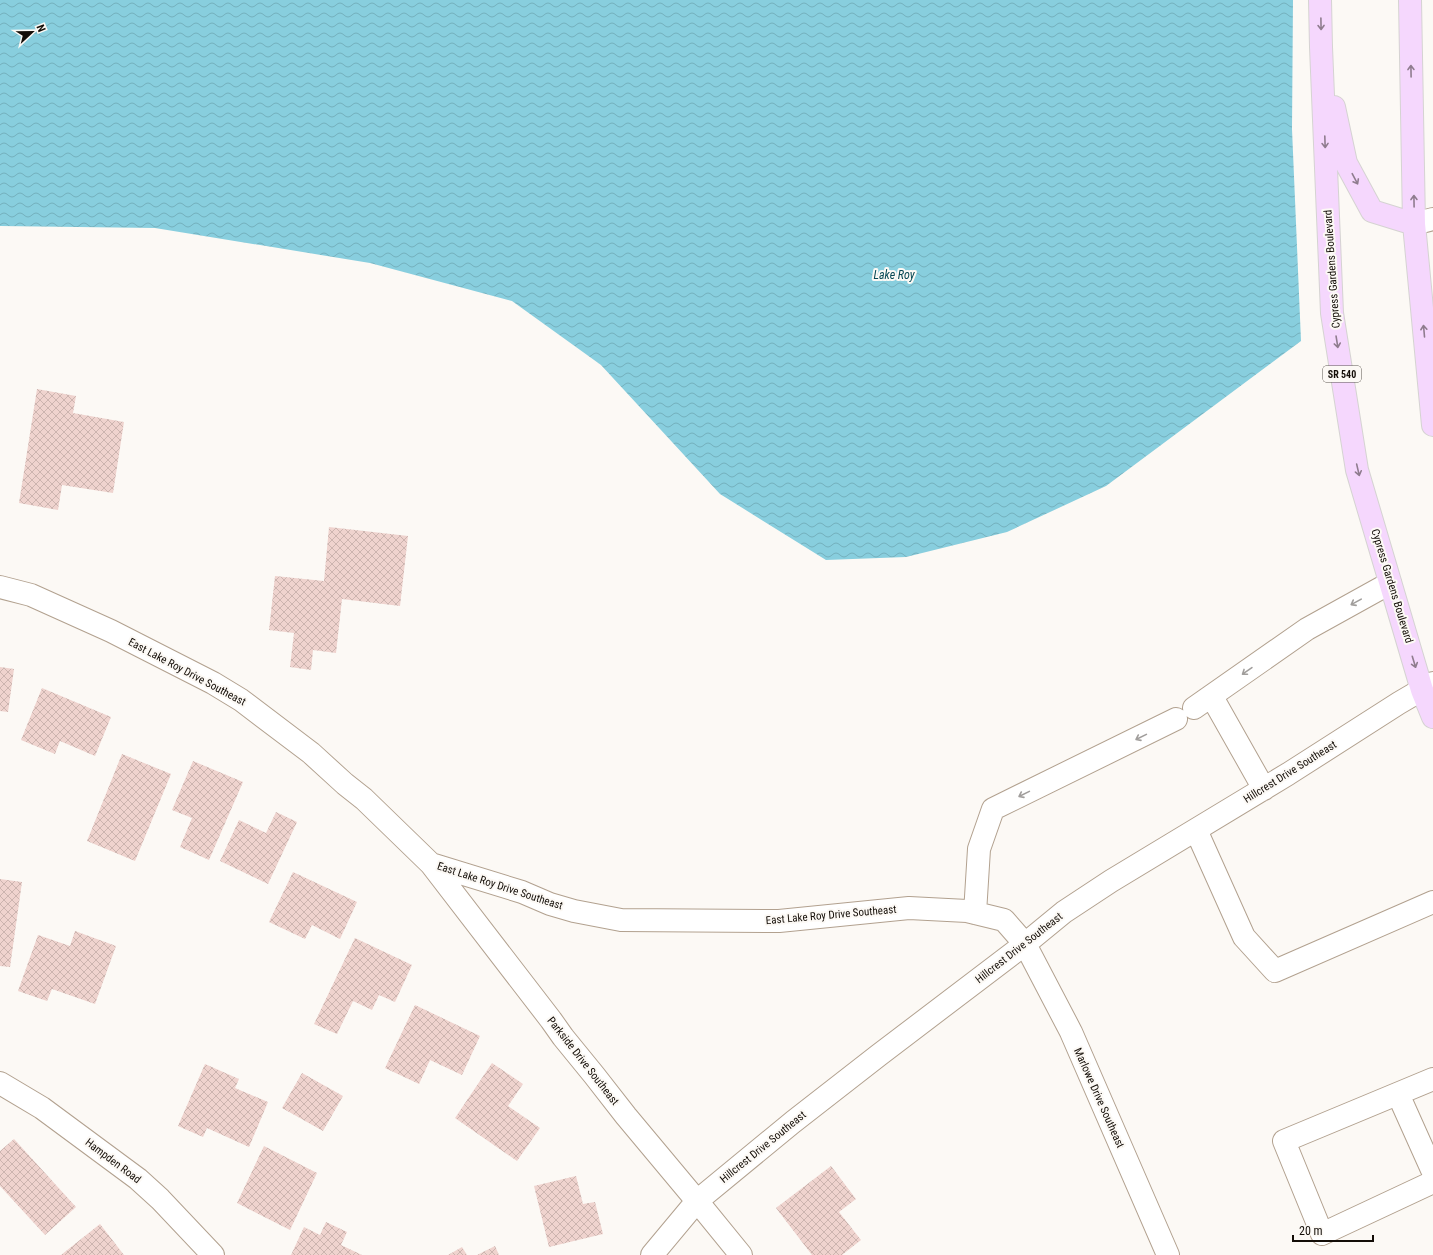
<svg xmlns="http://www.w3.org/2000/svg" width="1433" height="1255" viewBox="0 0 1433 1255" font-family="'Roboto Condensed',sans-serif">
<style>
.water{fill:url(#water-waves)}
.building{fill:url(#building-cross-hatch)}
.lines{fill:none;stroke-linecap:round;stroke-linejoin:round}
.minor-casing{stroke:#b2a18f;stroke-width:24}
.major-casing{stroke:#d5d3d2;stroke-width:24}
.minor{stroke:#fff;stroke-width:22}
.major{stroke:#f5d7fd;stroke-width:22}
.oneway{stroke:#8f7c8e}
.oneway2{stroke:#a19e9c}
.labels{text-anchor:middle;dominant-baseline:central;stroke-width:4;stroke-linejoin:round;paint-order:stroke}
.shield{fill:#fcf9f5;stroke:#59544e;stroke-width:1}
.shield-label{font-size:10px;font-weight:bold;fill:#130d07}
.street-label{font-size:11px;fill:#130d07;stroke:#fcf9f5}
.water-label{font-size:12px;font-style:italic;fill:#054753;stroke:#fcf9f5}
</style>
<defs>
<pattern id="water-waves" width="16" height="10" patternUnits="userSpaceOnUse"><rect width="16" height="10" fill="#88cede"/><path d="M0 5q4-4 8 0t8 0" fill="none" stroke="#74b0bd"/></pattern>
<pattern id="building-cross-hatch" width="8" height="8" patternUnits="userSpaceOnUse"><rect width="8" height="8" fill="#efd3ce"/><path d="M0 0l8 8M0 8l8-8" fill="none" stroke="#ccb4af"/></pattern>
</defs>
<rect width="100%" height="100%" fill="#fcf9f5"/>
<!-- water -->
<path class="water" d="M0,0H1293L1292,129L1301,341L1106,486L1007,532L906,557L826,560L720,494L601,365L512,301L370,263L155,228L0,226Z"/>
<!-- building -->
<path class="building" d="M37,389L76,396L73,413L124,422L113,493L62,485L58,510L19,503Z
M329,527L408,536L400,606L342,599L336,653L313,650L311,670L290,667L294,633L269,630L275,576L324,581Z
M0,667L14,669L8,712L0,711Z
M42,688L111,717L95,756L60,741L55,754L21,740Z
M122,754L171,774L135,861L87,841Z
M193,761L243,782L209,860L180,847L192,818L172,810Z
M276,812L297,822L268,884L220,861L239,820L266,833Z
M293,872L357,902L340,939L312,925L305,939L269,922Z
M0,879L22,882L10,967L0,966Z
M75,931L116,946L95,1004L52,989L47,1001L18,991L38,935L70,946Z
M355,938L412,965L395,1002L379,995L372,1010L353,1001L337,1034L314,1024Z
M415,1005L480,1036L462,1075L430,1060L419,1084L385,1068Z
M492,1063L523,1084L508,1106L540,1128L517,1161L455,1118Z
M205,1064L239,1079L235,1088L268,1102L249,1147L207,1128L203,1137L178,1126Z
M302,1073L343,1096L323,1131L282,1108Z
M14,1139L76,1207L45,1235L0,1186V1151Z
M264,1146L317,1173L290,1230L237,1203Z
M831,1166L856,1199L839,1212L861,1240L842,1255H812L776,1208Z
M576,1176L583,1204L595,1202L603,1234L549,1247L534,1186Z
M326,1222L347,1232L341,1245L362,1255H291L304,1227L320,1235Z
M100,1224L124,1255H61Z
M495,1246L499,1255H477Z
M462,1247L467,1255H448Z"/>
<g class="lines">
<defs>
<path id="minor" d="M1414,224L1433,219
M0,587L31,595L111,631L213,683L241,700L311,753L345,784L364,799L431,864L522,892L550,904L574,911L621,920L779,921L909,908L967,911L1004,920L1025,944L1071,1032L1168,1255
M1212,697L1264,789
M1194,708L1307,629L1390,583
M1196,830L1244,937L1275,971L1433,902
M431,864L551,1020L563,1037L594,1075L626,1116L697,1201L741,1255
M975,913L979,849L993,809L1176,719
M1433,1079L1284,1141L1322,1234L1433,1182
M0,1083L42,1108L138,1179L160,1199L213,1255
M1398,1094L1433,1172
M652,1255L697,1201L793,1122L879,1055L1025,944L1064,912L1111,881L1288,774L1399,703L1433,683"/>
<path id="major" d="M1320,0L1321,47L1332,313L1357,470L1422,690L1433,717
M1410,0L1414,224L1433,425
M1334,107L1346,163L1372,211L1414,224"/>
</defs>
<!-- minor casing -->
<use href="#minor" class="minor-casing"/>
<!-- major casing -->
<use href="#major" class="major-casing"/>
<!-- minor -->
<use href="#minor" class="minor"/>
<!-- major -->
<use href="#major" class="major"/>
</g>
<!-- one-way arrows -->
<defs><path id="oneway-shaft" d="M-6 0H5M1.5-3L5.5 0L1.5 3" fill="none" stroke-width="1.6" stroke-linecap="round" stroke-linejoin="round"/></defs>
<g class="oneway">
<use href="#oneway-shaft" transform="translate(1321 24) rotate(89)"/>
<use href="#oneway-shaft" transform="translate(1411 71) rotate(-91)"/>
<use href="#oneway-shaft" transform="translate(1325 142) rotate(88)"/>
<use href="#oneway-shaft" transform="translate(1355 179) rotate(62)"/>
<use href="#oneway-shaft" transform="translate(1414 201) rotate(-91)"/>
<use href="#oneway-shaft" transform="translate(1424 331) rotate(-95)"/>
<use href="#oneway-shaft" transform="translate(1337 342) rotate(81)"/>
<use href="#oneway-shaft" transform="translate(1358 470) rotate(77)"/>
<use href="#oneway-shaft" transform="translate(1414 662) rotate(73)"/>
</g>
<g class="oneway2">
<use href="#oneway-shaft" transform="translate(1356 602) rotate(151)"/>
<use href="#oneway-shaft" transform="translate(1247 671) rotate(145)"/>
<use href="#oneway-shaft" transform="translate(1141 737) rotate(154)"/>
<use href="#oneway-shaft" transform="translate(1024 794) rotate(154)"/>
</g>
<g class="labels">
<!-- shield labels -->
<rect class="shield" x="1323" y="366" width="38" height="16" rx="3"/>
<g class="shield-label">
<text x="1342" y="374">SR 540</text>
</g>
<!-- street labels -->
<g class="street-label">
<text transform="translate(1332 269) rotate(-94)">Cypress Gardens Boulevard</text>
<text transform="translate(1392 586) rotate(73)">Cypress Gardens Boulevard</text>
<text transform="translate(187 672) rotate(28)">East Lake Roy Drive Southeast</text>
<text transform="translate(1290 772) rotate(-32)">Hillcrest Drive Southeast</text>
<text transform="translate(500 886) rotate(18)">East Lake Roy Drive Southeast</text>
<text transform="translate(831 915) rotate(-5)">East Lake Roy Drive Southeast</text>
<text transform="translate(1019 948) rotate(-38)">Hillcrest Drive Southeast</text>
<text transform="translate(583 1061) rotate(52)">Parkside Drive Southeast</text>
<text transform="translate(1099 1098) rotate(66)">Marlowe Drive Southeast</text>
<text transform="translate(763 1147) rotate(-39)">Hillcrest Drive Southeast</text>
<text transform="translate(113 1161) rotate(37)">Hampden Road</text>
</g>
<!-- water labels -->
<g class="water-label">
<text x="894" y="275">Lake Roy</text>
</g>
</g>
<!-- north arrow -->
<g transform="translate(32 32) rotate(68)" stroke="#fcf9f5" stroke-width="3" paint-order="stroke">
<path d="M0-3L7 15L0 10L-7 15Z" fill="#130d07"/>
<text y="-6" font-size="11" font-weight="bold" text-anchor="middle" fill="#130d07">N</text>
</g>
<!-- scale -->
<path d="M1293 1235v6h80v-6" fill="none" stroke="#130d07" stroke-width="2"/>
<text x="1299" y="1235" font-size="12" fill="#130d07" stroke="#fcf9f5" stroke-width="3" paint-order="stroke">20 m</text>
</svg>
